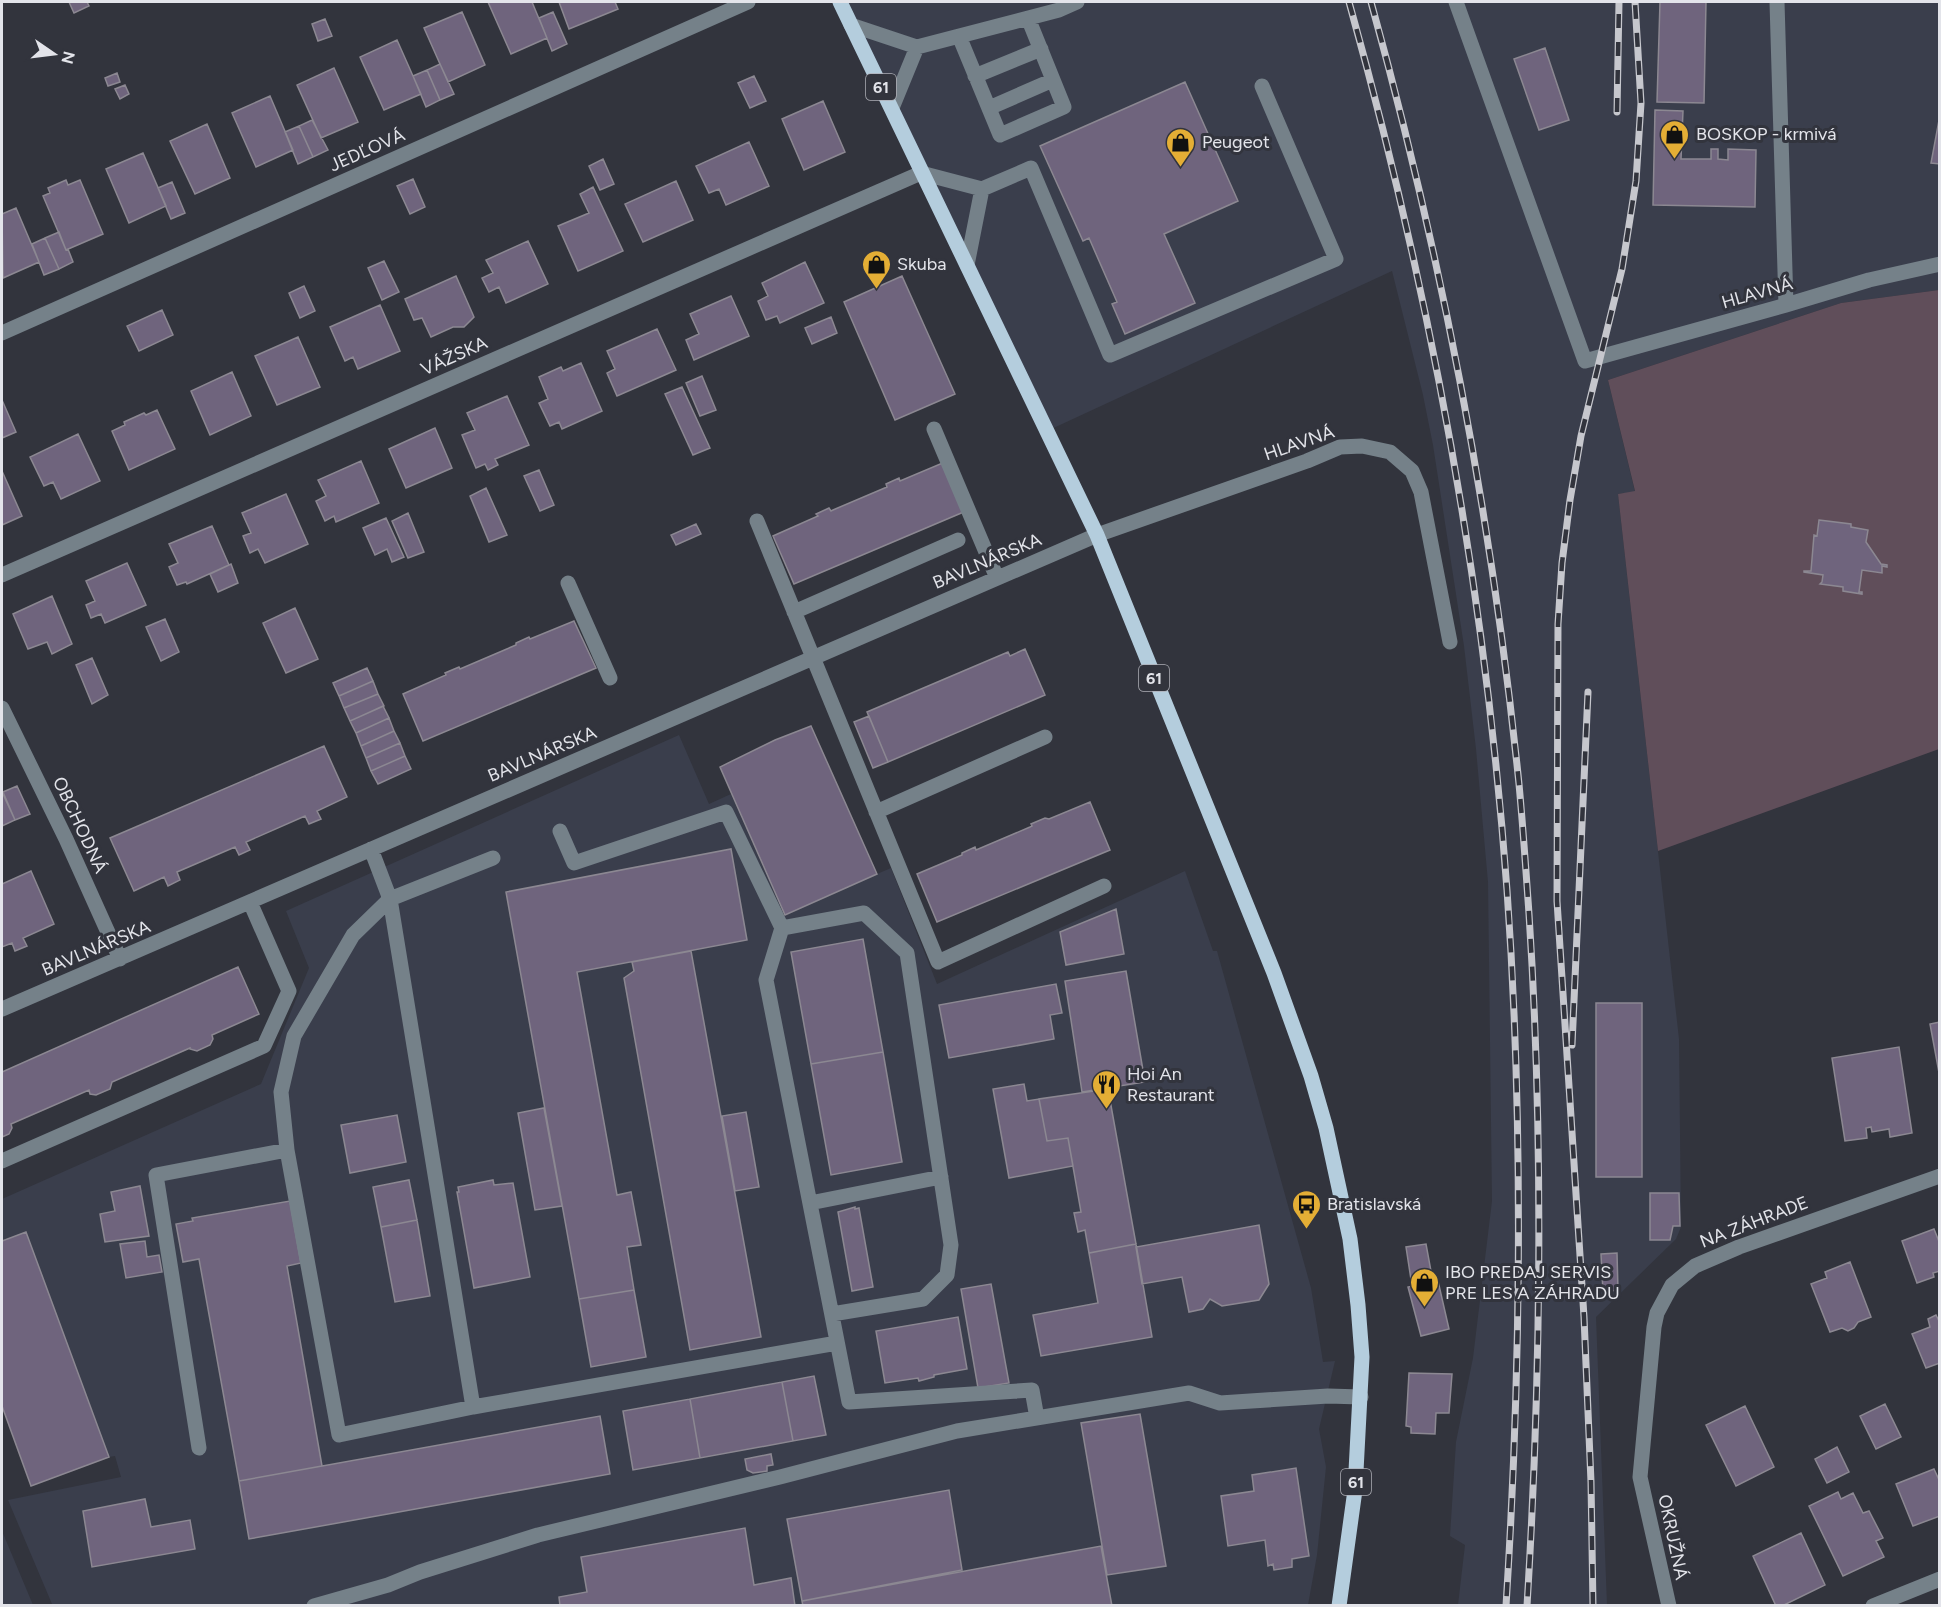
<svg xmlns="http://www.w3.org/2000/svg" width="1941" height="1607" viewBox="0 0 1941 1607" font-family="Figtree,sans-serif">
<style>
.built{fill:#3a3e4c}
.green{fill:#604e5a}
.building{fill:#6f647d;stroke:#8c8892;stroke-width:1.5}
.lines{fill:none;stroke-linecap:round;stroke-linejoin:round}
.minor{stroke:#758189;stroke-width:15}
.major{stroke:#b4cddd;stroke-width:15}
.rail-casing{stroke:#c6c7cd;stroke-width:7}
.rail{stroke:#32343d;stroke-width:4.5;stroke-dasharray:14;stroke-linecap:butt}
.labels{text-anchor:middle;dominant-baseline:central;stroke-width:6;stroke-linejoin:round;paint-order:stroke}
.shield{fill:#32343d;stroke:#aeafb6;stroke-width:1.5}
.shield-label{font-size:16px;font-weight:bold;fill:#e3e4ea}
.poi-label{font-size:18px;fill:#e3e4ea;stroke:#32343d;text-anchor:start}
.street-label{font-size:18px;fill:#e3e4ea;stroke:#32343d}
</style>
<rect width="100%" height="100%" fill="#32343d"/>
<!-- built -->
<path class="built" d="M841,2H1939V290L1841,303L1608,380L1635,492L1618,494L1679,1039L1681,1227L1676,1239L1596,1317L1607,1605H1458L1465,1545L1450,1536L1456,1442L1473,1358L1492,1201L1488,882L1476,749L1464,646L1433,445L1423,395L1392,271L1047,431Z
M679,735L709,804L731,794L784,914L891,868L937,984L1185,871L1213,951H1217L1311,1288L1323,1362L1335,1361L1319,1429L1326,1467L1317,1555L1308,1605H42L52,1604L8,1500L121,1477L115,1456L109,1457L26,1233L2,1241V1199L261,1084L309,968L286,911Z
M2,1531L33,1605H2Z"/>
<!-- green -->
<path class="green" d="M1939,290V749L1658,851L1618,494L1635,491L1608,380L1841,303Z"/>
<!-- building -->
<path class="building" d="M69,2H87L89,6L74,13Z
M488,2H532L547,38L511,54Z
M559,2H615L618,9L569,29Z
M1660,2H1706L1704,103L1657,102Z
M462,12L485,65L448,82L424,28Z
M553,12L567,44L552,51L539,18Z
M325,19L332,36L318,41L312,24Z
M397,40L421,94L384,110L360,57Z
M1545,48L1569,120L1539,130L1514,59Z
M440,64L454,94L440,100L427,70Z
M334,68L358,122L321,138L297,85Z
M427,70L440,100L426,107L413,76Z
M117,73L120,82L108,86L105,78Z
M754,76L766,101L750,108L738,83Z
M1185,82L1238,201L1164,234L1195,303L1125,334L1112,304L1117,302L1089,238L1083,241L1040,146Z
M125,85L129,94L120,99L115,89Z
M270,96L293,150L256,167L232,113Z
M823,101L845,152L804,170L782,119Z
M1655,110L1683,111L1681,159H1711V149H1718V159L1728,160V149L1756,150L1755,207L1653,205Z
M1940,115V164L1931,163Z
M312,120L328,150L313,157L299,126Z
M207,124L230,178L195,194L170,141Z
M299,126L313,157L298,164L285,132Z
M749,142L769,186L726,205L719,189L709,193L696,166Z
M143,153L166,206L129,223L106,169Z
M603,159L614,184L600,190L589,166Z
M413,179L425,207L410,214L397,186Z
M66,180L68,185L80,180L103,234L66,250L43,196L50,193L48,188Z
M676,181L693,220L643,242L625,204Z
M172,182L185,213L171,219L158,188Z
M593,187L623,251L578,271L558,226L589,213L580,194Z
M16,208L39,262L3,278L2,214Z
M59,232L66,250L68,249L73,262L59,269L45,238Z
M45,238L59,269L44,275L32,244Z
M528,241L548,284L506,303L499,287L489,292L482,278L493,273L486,260Z
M384,261L399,292L382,300L368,268Z
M805,262L824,303L780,323L777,316L766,320L758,301L768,296L762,283Z
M456,276L474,317L464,327H453L431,337L422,318L414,320L405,299Z
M902,276L955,394L895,420L844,302Z
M304,286L315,311L300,318L289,293Z
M731,296L749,336L694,360L686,340L699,334L690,314Z
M380,305L400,351L358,369L353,357L345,361L330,327Z
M162,310L173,335L139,351L127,326Z
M831,317L837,333L812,344L805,328Z
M657,329L676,370L617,396L607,373L615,369L607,351Z
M298,337L320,387L277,405L255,356Z
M581,363L602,411L562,429L559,422L550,426L539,403L548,399L539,377L561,367L563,371Z
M232,372L251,416L210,435L191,391Z
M702,376L716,410L700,416L686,383Z
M682,387L710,448L693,455L665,394Z
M507,396L529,445L495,459L498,465L488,470L485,464L476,468L462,435L475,430L467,413Z
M2,400L16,432L2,438Z
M157,410L175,449L129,470L112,431L125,425L124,422L144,413L146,415Z
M435,428L452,468L406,488L389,449Z
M78,434L100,481L61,499L53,482L44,486L30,457Z
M361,461L379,503L336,522L334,516L325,521L316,501L326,496L318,480Z
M945,462L966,511L794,584L773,536L818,516L816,514L829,508L831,511L833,510L887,487L886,484L899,478L900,481Z
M539,470L554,505L540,511L524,476Z
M2,471L22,516L2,525Z
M486,488L507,535L489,542L470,496Z
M286,494L308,544L265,563L258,549L250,553L243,536L251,533L242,513Z
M408,513L424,552L408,558L392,521Z
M386,518L404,557L392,562L387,549L375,555L363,528Z
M1819,520L1851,524V527L1868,530L1866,542L1881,564L1887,565V567L1882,566V573L1862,570L1859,592H1862V594L1843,591V587L1820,584L1822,582L1823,575L1804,572V571H1811L1814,535L1817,536Z
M696,524L701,534L676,545L671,535Z
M212,526L229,565L187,584L186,582L177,585L169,567L178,563L169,544Z
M127,563L146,605L105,623L101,614L91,618L86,605L95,601L86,581Z
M231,564L238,583L218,592L210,574Z
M52,596L72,644L52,654L47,642L28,649L13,614Z
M295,608L318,659L286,673L263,623Z
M165,619L179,652L161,661L146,627Z
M574,621L596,668L423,741L403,694L446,675L445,673L459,667L460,669L516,645V643L529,637L530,639Z
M1025,649L1045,695L888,762L867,712L1008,652L1010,656Z
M92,658L108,695L92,704L76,665Z
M367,668L373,681L339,696L333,683Z
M373,681L378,694L344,708L339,696Z
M378,694L384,706L350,721L344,708Z
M383,706L389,718L356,733L350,721Z
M869,716L888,762L873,768L854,722Z
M389,718L394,731L361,746L356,733Z
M811,726L877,874L785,915L720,767L775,740Z
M394,731L400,743L366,758L361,746Z
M400,743L405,756L371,771L366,758Z
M324,746L347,797L317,811L321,819L309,824L305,816L246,842L250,850L239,855L235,847L177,872L180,880L168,886L164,877L134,891L110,838Z
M405,756L411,769L378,784L371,771Z
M17,786L30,814L15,820L3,792Z
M2,792L15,820L2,826Z
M1090,802L1110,850L937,922L917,874L962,855V853L975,847L976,850L1030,827L1032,826L1031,824L1045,818L1049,819Z
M731,849L747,940L577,972L617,1195L631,1192L641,1245L627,1247L634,1290L579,1299L506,892Z
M31,871L54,924L23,938L27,946L15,951L12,943L2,947V884Z
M1116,909L1124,954L1066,965L1060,932Z
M863,939L883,1052L811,1064L791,952Z
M691,951L761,1337L690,1350L624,978L634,971L632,962Z
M238,967L259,1014L212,1035L213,1039L210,1045L197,1051L190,1049V1048L112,1082L110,1089L96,1095L90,1094L89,1090L11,1124L12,1128L9,1134L2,1137V1072Z
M1126,971L1145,1082L1082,1092L1065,981Z
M1056,984L1062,1013L1050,1015L1054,1039L949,1058L939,1005Z
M1596,1003H1642V1177H1596Z
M1940,1022V1078L1930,1024Z
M1899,1047L1912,1133L1890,1137L1889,1129L1872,1132L1871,1127L1866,1128L1867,1138L1845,1141L1832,1058Z
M883,1052L902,1162L831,1175L811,1064Z
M1024,1084L1027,1101L1039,1099L1047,1141L1068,1138L1073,1166L1009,1178L993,1089Z
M1108,1089L1136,1244L1089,1253L1085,1230L1078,1232L1074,1213L1081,1212L1068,1138L1047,1141L1039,1099Z
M544,1108L562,1206L535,1210L518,1113Z
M746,1112L759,1187L735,1191L722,1116Z
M397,1115L406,1162L350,1173L341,1125Z
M409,1180L417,1220L381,1227L373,1187Z
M493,1180L494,1185L513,1183L530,1277L474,1288L457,1192H459L458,1187Z
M140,1186L149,1236L105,1242L100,1214L115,1211L111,1192Z
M1650,1193H1679L1680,1226H1673L1670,1240H1650Z
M290,1201L301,1263L287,1266L322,1466L239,1481L199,1259L183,1262L176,1224L193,1221L192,1218Z
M855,1207V1209L859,1208L873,1287L852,1291L838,1212Z
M417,1220L430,1296L395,1302L381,1227Z
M1259,1225L1269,1284L1259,1300L1222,1306L1210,1299L1203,1309L1189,1312L1182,1277L1142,1284L1136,1247Z
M1934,1229L1940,1244V1271L1933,1273L1934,1277L1917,1283L1902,1241Z
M26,1232L109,1457L31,1486L2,1406V1241Z
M145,1241L147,1257L159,1255L162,1272L126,1278L120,1244Z
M1136,1244L1152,1337L1041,1356L1033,1315L1098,1303L1089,1253Z
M1426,1244L1433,1282L1412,1286L1406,1247Z
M1617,1253L1618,1290L1603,1292L1601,1254Z
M1850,1262L1871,1317L1858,1322L1854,1328L1848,1331L1842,1328L1830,1332L1811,1284L1827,1278L1825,1272Z
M1438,1281L1449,1329L1421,1336L1408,1287Z
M991,1284L1009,1383L978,1388L961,1289Z
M634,1290L646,1357L591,1367L579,1299Z
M1936,1315L1940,1323V1363L1926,1368L1912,1334L1930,1327L1928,1319Z
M958,1317L967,1369L934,1375V1377L919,1381L918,1378L885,1383L876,1331Z
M1409,1373L1452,1374L1449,1413H1436L1435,1434L1411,1433V1427L1406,1426Z
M814,1376L826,1435L793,1441L782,1382Z
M782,1382L793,1441L700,1458L690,1399Z
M690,1399L700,1458L633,1470L623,1411Z
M1885,1404L1901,1437L1876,1449L1860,1416Z
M1745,1406L1774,1467L1736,1486L1706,1425Z
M1140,1414L1166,1566L1107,1575L1081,1423Z
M600,1416L610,1474L249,1539L239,1481Z
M1837,1447L1849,1472L1827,1483L1815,1459Z
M771,1454L773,1465L767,1466V1471L753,1473L747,1470L745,1459Z
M1296,1468L1309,1556L1292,1559V1567L1274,1570L1273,1564L1268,1566L1265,1540L1228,1546L1221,1496L1254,1491L1252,1475Z
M1934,1469L1940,1482V1516L1913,1526L1896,1484Z
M949,1490L962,1570L802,1601L787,1519Z
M1838,1492L1841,1499L1853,1493L1863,1513L1869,1511L1883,1538L1876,1541L1884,1557L1843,1576L1809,1506Z
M145,1499L151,1527L190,1520L195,1549L92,1567L83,1511Z
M745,1528L754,1585L791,1578L795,1606H560L559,1597L587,1592L581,1557Z
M1801,1533L1825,1585L1782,1606H1776L1753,1556Z
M1101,1546L1112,1606H803L802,1601Z"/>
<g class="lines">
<!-- minor -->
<path class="minor" d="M1456,2L1585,361L1786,305L1869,280L1940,264
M1777,2L1786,305
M851,25L917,47L1059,10L1077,2
M959,36L1000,135L1064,107L1028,18
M975,76L1041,49
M892,108L917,47
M989,108L1053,80
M967,265L982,189
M2,333L748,2
M934,429L997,578
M757,521L938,962L1104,886
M2,575L921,173L982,189L1031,168L1110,355L1336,259L1262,86
M568,583L610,678
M794,612L958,540
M2,708L66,839L120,959
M876,812L1045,737
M560,831L574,863L726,812L782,928
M371,849L390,899L473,1407
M493,858L390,899L353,935L294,1036L281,1092L287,1150L339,1435L473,1407L837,1343
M2,1009L1097,535L1307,461L1340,447L1362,446L1390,452L1412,471L1421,492L1450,642
M2,1161L264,1046L289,991L250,902
M810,1203L941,1177
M832,1314L923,1299L947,1275L951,1245L907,953L864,913L782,928L766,980L849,1402L1032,1390L1037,1418
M199,1448L156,1175L287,1150
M314,1606L388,1585L420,1572L538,1535L780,1477L957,1431L1189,1393L1220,1403L1328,1396L1361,1397
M1669,1606L1640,1477L1654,1327L1657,1313L1672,1285L1695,1266L1739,1247L1940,1176
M1873,1606L1940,1579"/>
<!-- major -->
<path class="major" d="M840,2L1097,535L1274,973L1311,1076L1326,1128L1350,1239L1358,1305L1362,1357L1355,1490L1339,1606"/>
<defs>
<path id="rail" d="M1349,2C1430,291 1485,589 1507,890C1524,1128 1521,1367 1506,1606
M1371,2C1442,258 1492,519 1519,784C1523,827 1526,871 1529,914C1544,1145 1541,1375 1527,1606
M1617,112L1619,2
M1572,1045L1588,692
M1593,1606L1591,1482L1584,1317L1557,901L1558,624L1562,563L1570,500L1581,436L1622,269L1636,181L1641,103L1635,2"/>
</defs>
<!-- rail casing -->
<use href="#rail" class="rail-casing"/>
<!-- rail -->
<use href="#rail" class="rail"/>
</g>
<!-- icons -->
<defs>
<symbol id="shop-pin" viewBox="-11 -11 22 30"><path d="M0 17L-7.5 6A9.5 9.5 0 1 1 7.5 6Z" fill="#e4ae35" stroke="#32343d"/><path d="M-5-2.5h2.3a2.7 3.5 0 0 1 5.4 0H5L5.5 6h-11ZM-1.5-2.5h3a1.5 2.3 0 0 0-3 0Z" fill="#111"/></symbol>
<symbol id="restaurant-pin" viewBox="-11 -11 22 30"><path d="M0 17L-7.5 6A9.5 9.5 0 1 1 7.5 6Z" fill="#e4ae35" stroke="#32343d"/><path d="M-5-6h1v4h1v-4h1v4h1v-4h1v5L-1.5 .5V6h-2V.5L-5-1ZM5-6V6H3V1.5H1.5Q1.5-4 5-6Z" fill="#111"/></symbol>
<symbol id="bus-pin" viewBox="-11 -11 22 30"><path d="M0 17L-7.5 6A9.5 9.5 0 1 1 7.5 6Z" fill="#e4ae35" stroke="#32343d"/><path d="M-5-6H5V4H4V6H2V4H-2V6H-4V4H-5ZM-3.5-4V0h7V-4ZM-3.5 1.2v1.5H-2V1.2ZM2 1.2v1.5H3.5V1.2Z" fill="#111"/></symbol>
</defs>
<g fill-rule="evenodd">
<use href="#shop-pin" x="1658" y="118" width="33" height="45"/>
<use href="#shop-pin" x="1164" y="126" width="33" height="45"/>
<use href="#shop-pin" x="860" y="248" width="33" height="45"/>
<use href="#restaurant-pin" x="1090" y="1068" width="33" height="45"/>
<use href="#bus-pin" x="1290" y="1188" width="33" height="45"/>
<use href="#shop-pin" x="1408" y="1266" width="33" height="45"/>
</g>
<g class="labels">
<!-- shield labels -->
<g class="shield">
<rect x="866" y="74" width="30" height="26" rx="4.5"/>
<rect x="1139" y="665" width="30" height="26" rx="4.5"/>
<rect x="1341" y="1469" width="30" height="26" rx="4.5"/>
</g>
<g class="shield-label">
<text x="881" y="87">61</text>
<text x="1154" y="678">61</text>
<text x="1356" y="1482">61</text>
</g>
<!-- poi labels -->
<g class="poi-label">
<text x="1696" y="134">BOSKOP - krmivá</text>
<text x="1202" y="142">Peugeot</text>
<text x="897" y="264">Skuba</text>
<text x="1127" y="1074">Hoi An<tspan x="1127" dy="21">Restaurant</tspan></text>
<text x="1327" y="1204">Bratislavská</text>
<text x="1445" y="1272">IBO PREDAJ SERVIS<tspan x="1445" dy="21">PRE LES A ZÁHRADU</tspan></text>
</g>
<!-- street labels -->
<g class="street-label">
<text transform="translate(367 150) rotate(-24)">JEDĽOVÁ</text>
<text transform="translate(1757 293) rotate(-16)">HLAVNÁ</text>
<text transform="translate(454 356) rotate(-24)">VÁŽSKA</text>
<text transform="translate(1299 443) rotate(-19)">HLAVNÁ</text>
<text transform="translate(987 561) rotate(-23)">BAVLNÁRSKA</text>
<text transform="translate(542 754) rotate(-23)">BAVLNÁRSKA</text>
<text transform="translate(80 825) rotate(65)">OBCHODNÁ</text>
<text transform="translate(96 948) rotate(-23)">BAVLNÁRSKA</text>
<text transform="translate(1754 1222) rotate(-21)">NA ZÁHRADE</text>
<text transform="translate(1673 1537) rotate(78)">OKRUŽNÁ</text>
</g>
</g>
<!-- border -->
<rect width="1941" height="1607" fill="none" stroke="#e3e4ea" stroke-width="6"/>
<!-- north arrow -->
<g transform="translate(54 54) rotate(104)" stroke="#32343d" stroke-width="4.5" paint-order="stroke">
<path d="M0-4.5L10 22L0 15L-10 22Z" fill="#e3e4ea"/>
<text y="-9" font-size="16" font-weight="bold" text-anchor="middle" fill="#e3e4ea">N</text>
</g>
</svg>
